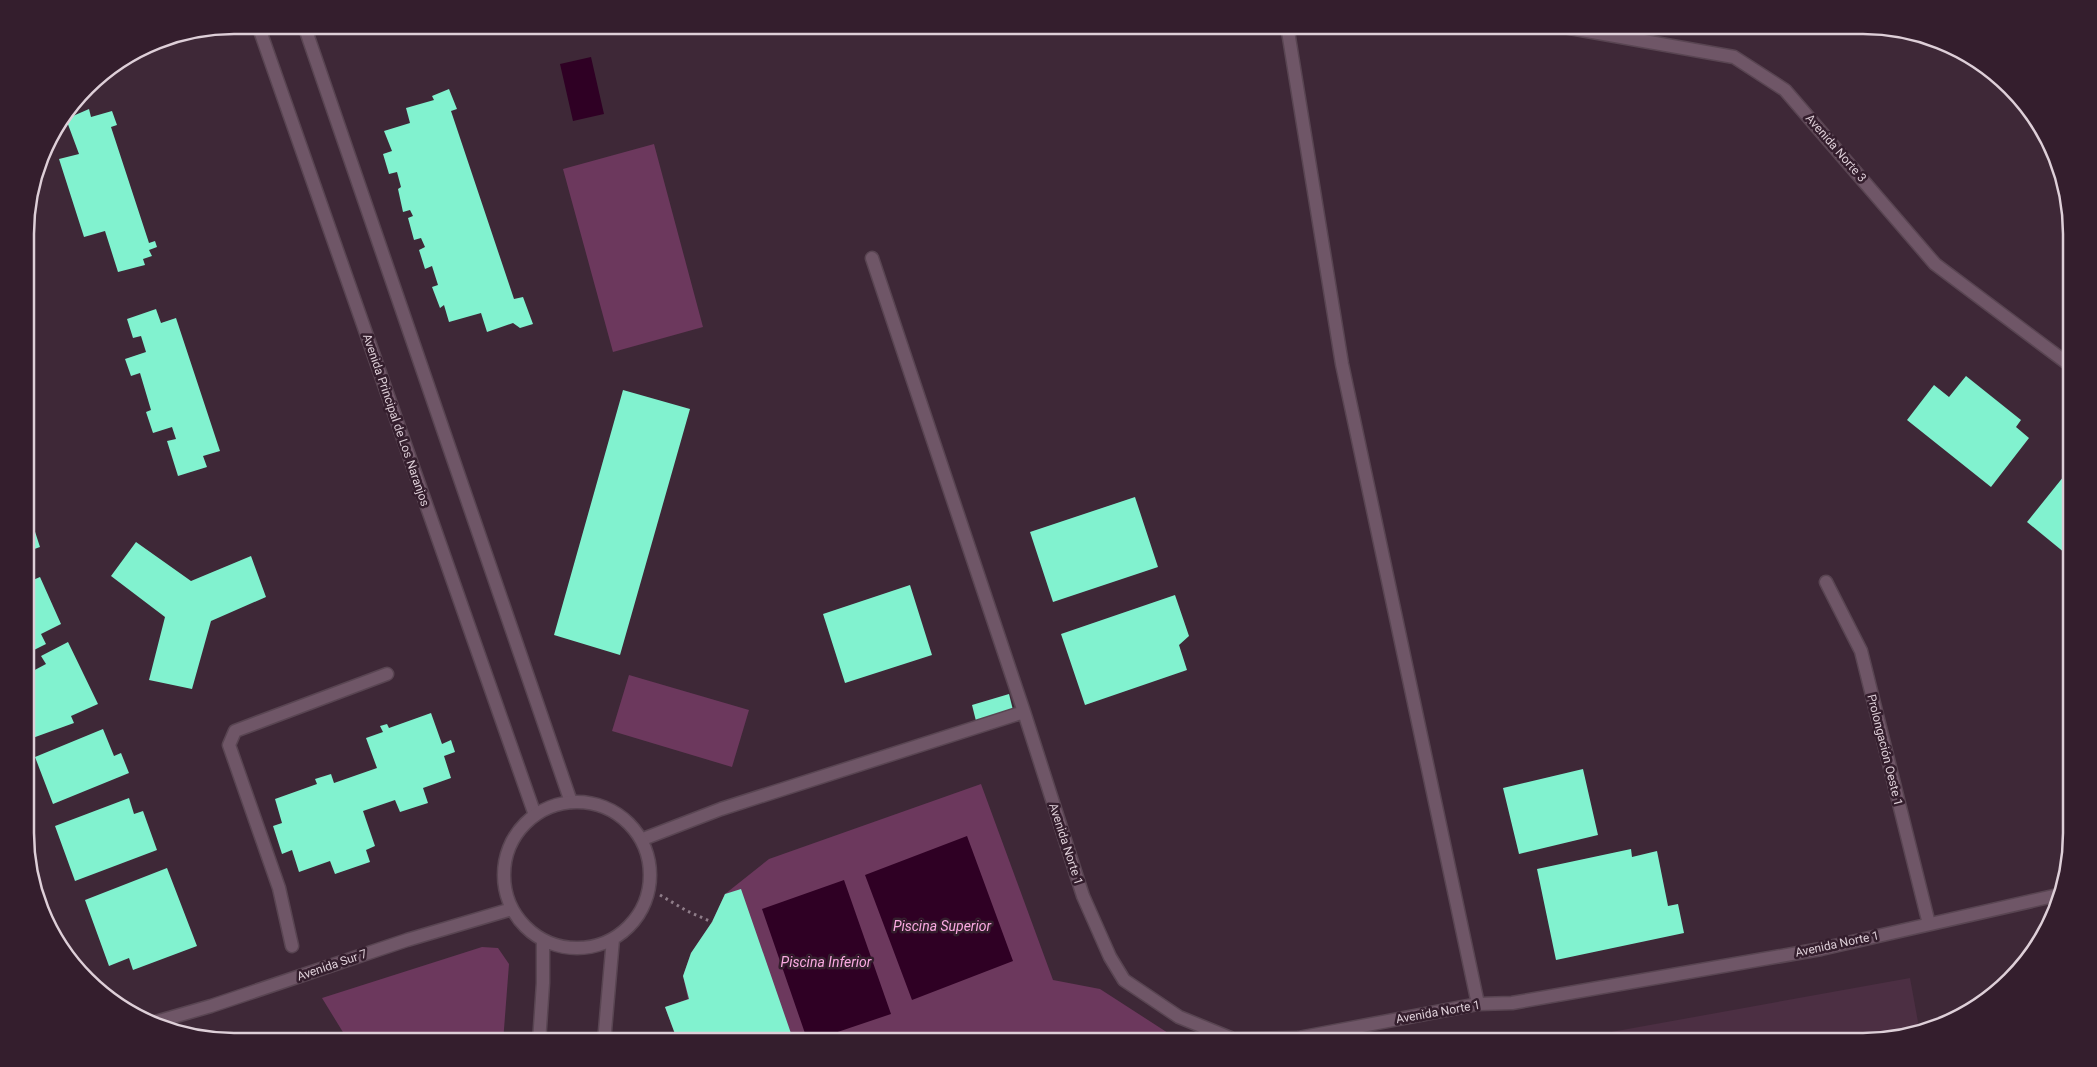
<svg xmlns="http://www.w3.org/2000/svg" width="2097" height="1067" viewBox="0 0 2097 1067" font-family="Roboto,sans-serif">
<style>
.built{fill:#4c2f43}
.green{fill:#6c385d}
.water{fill:#2f0024}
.building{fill:#81f2cf}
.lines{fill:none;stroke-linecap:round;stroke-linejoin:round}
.service-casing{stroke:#594552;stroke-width:15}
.minor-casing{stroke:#594552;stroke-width:15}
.secondary-casing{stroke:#594552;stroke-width:15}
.path{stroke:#8f7d89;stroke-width:3;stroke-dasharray:2.5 4;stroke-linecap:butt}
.service{stroke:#6f5667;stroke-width:12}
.minor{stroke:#6f5667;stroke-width:12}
.secondary{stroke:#6f5667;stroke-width:12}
.labels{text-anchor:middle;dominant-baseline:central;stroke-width:5;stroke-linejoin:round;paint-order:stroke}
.street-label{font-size:12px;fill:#decfd8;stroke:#341e2d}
.water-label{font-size:14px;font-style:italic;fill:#faaae1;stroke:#341e2d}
.rim{fill:none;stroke:#decfd8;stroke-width:2.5}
</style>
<rect width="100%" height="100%" fill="#3e2837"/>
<!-- built -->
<path class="built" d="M1910,978L1920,1033L1877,1042H1556Z
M307,1031L311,1042H283L282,1040Z"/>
<!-- green -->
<path class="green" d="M654,144L703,327L613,352L563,169Z
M629,675L749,710L732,767L612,731Z
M981,784L1053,980L1100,989L1182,1042H678L665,1007L688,999L683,976L691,953L712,922L725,894L769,859Z
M482,947L498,948L509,964L503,1042H349L322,998Z"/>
<!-- water -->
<path class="water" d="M591,57L604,114L573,121L560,64Z
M967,836L1013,961L912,1000L865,875Z
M844,880L891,1014L808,1042L762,909Z"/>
<!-- building -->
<path class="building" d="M379,25H407L382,34Z
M449,89L457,109L451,111L514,299L523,297L533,324L520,328L513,323L487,332L481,313L449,322L444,305L440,308L432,287L438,285L432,266L425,269L419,250L425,247L421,238L414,240L408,218L413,216L410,210L403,212L398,189L401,187L397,172L389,174L383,154L392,151L384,131L410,123L406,108L434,100L432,96Z
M89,109L91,117L112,111L117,125L111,127L149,243L155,241L157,247L149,250L152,256L143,259L145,265L118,272L105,231L84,237L59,159L79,154L66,119Z
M156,309L161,323L176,318L220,451L203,456L207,467L178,476L167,441L176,439L172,427L153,433L146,412L151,410L140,373L131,376L125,359L146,352L141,336L133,338L127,319Z
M1966,376L2021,420L2016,427L2029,438L1991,487L1907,420L1934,385L1949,397Z
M623,390L690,409L620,655L554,635Z
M2068,471L2071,473V558L2027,522Z
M1135,497L1158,567L1053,602L1030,532Z
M26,504L40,547L26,552Z
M136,542L191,581L251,556L266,597L211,621L192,689L149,680L165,617L111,576Z
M40,577L61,624L41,634L46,644L26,654V583Z
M910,585L932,655L845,683L823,614Z
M1175,595L1189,636L1179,645L1187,670L1085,705L1061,634Z
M68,642L98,704L71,716L74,723L27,740L26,665L31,672L46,664L41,656Z
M1009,694L1013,710L976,721L972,705Z
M431,713L442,744L451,740L455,752L444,756L451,778L423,788L428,803L400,812L395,800L363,811L375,846L366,850L370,862L335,874L330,861L299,872L292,850L282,854L273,826L282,823L275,799L317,784L315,779L331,774L334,783L377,768L366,738L383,732L380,726L387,724L389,728Z
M103,729L114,756L121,753L129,773L53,804L35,757Z
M1583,769L1598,835L1519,854L1503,788Z
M129,798L134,814L143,811L157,850L75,881L55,826Z
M1631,849L1632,857L1657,851L1668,906L1678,904L1684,933L1556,960L1537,869Z
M167,868L197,946L133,970L129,958L109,966L85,900Z
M741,889L794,1042H678L665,1007L689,999L683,976L691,953L712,922L725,894Z"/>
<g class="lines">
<defs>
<path id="service" d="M292,946L279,888L229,745L235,731L387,674"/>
<path id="minor" d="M258,25L535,815
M304,25L571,802
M1287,25L1342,364L1478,1004
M1553,25L1734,57L1785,90L1935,264L2071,366
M872,258L1024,712L1083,896L1110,957L1124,980L1179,1017L1233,1039L1298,1038L1478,1004L1512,1003L1821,949L2058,895
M1826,582L1861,651L1929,924
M643,839L721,809L1024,712"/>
<path id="secondary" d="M504 875a73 73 0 1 1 146 0a73 73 0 1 1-146 0Z
M152,1023L211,1006L407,940L512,909
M539,1042L543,983V941
M604,1042L613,939"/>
</defs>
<!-- service casing -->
<use href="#service" class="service-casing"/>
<!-- minor casing -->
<use href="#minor" class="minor-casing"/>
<!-- secondary casing -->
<use href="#secondary" class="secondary-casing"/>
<!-- path -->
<path class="path" d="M660,895L687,911L712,922"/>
<!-- service -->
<use href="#service" class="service"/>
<!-- minor -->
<use href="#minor" class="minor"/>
<!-- secondary -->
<use href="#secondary" class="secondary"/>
</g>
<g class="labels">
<!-- street labels -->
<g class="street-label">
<text transform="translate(1836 148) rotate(49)">Avenida Norte 3</text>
<text transform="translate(396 420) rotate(71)">Avenida Principal de Los Naranjos</text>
<text transform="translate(1885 750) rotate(76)">Prolongación Oeste 1</text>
<text transform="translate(1066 844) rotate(72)">Avenida Norte 1</text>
<text transform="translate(1837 944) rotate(-12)">Avenida Norte 1</text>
<text transform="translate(332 965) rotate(-19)">Avenida Sur 7</text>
<text transform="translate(1438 1012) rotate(-10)">Avenida Norte 1</text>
</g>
<!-- water labels -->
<g class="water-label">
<text x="942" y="926">Piscina Superior</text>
<text x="826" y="962">Piscina Inferior</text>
</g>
</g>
<!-- crop -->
<path d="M0 0H2097V1067H0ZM234 34H1863A200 200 0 0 1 2063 234V833A200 200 0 0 1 1863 1033H234A200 200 0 0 1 34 833V234A200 200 0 0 1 234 34Z" fill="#341e2d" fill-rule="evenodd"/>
<path class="rim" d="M234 34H1863A200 200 0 0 1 2063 234V833A200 200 0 0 1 1863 1033H234A200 200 0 0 1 34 833V234A200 200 0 0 1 234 34Z"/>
</svg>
